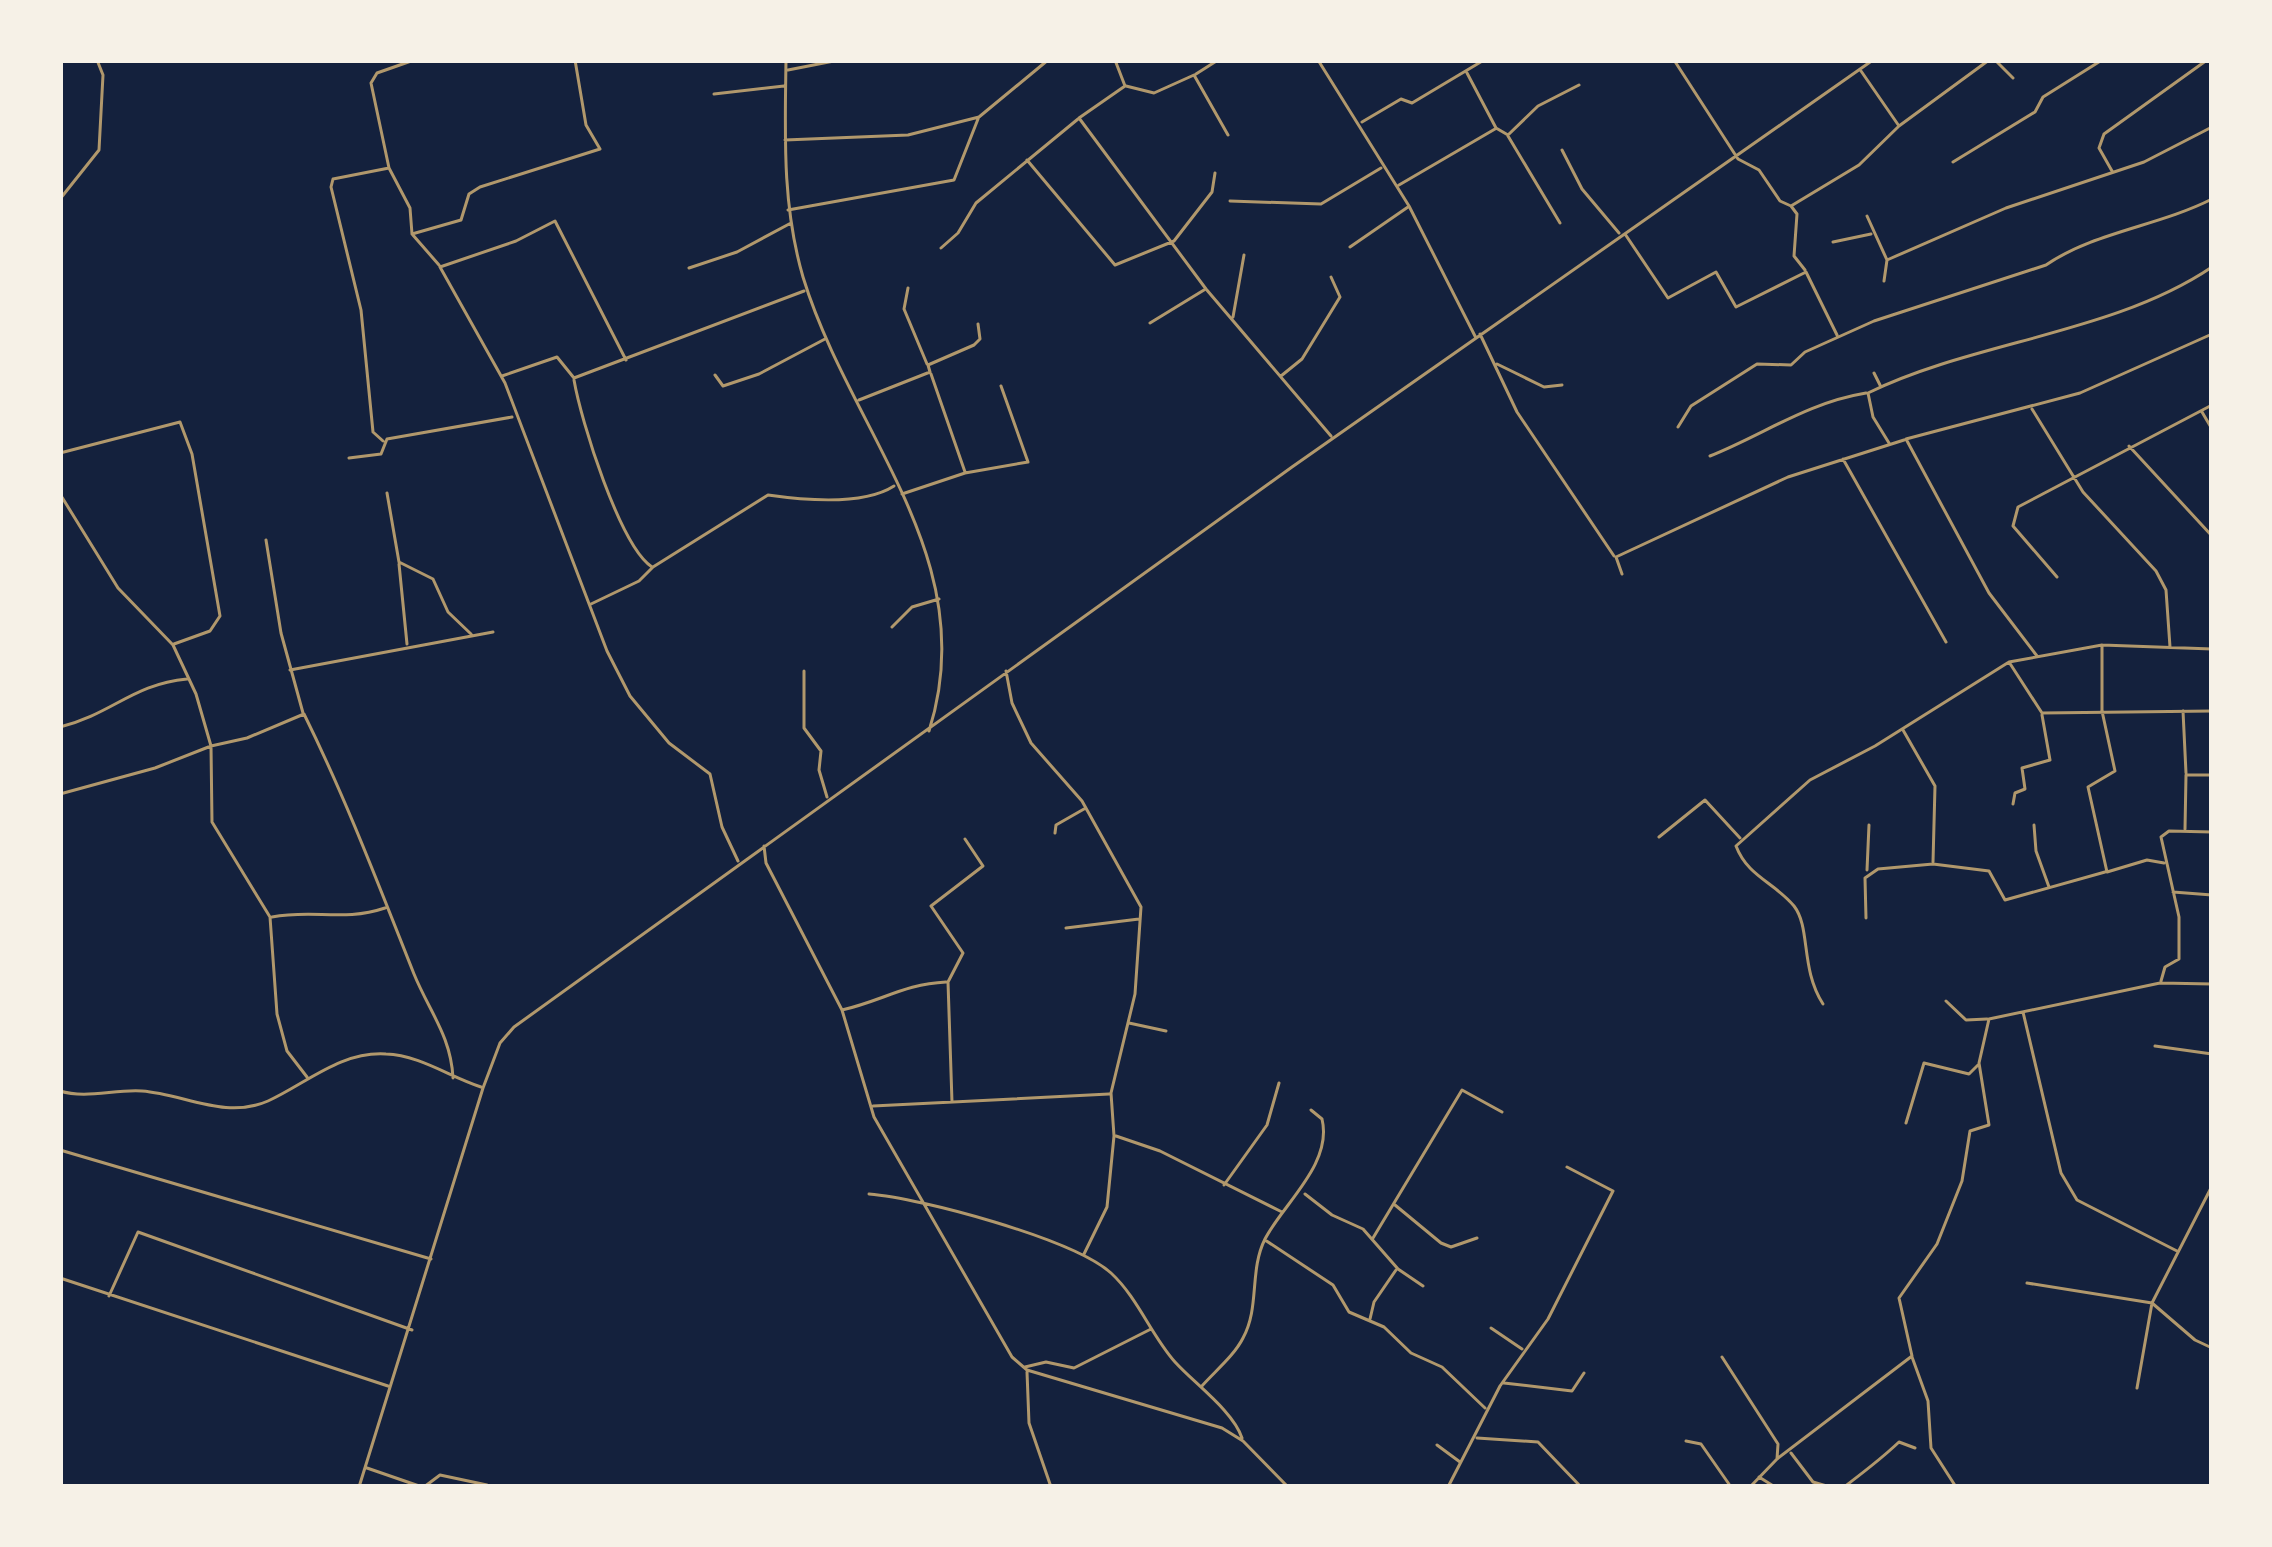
<svg xmlns="http://www.w3.org/2000/svg" width="2272" height="1547" viewBox="0 0 2272 1547" font-family="'Golos Text',sans-serif">
<style>
.lines{fill:none;stroke-linecap:round;stroke-linejoin:round}
.minor{stroke:#b1986c;stroke-width:3}
</style>
<rect width="100%" height="100%" fill="#14213d"/>
<g class="lines">
<!-- minor -->
<path class="minor" d="M414,60L377,73L371,83L389,168L410,208L412,234L439,265
M786,60C785,135 782,205 803,277C850,432 984,559 929,731
M1115,60L1125,86L1079,118L1206,289L1331,436
M1318,60L1409,206L1476,338
M1674,60L1738,159L1759,170L1780,201L1791,206L1859,165L1899,126L1989,60
M1995,60L2013,78
M788,70L839,60
M1861,71L1899,126
M1467,73L1496,128L1508,135L1538,106L1579,85
M1196,74L1218,60
M1126,86L1154,93L1194,75L1228,135
M714,94L784,86
M1362,122L1401,99L1412,103L1484,60
M1508,136L1560,223
M785,140L908,135L979,117L1048,60
M1562,150L1582,189L1619,233
M1027,160L1115,265L1174,241L1212,192L1215,173
M1953,162L2035,112L2043,97L2102,60
M2112,171L2099,148L2104,134L2207,60
M1399,185L1495,129
M60,199L99,150L103,75L97,60
M1230,201L1321,204L1381,168
M1791,206L1797,214L1794,256L1805,270
M788,210L954,180L978,119
M1867,216L1887,260L1884,281
M412,234L461,220L469,194L480,187L600,149L586,125L575,60
M1625,234L1668,298L1716,272L1736,307L1806,272L1837,335
M1833,242L1871,234
M1350,247L1408,207
M941,248L958,233L976,203L1078,119
M1887,260L2006,208L2144,162L2212,127
M689,268L737,252L791,223
M908,288L904,309L927,364
M1233,317L1244,255
M1150,323L1204,290
M1480,334L1517,412L1614,556
M626,360L555,221L516,241L440,267L505,383L607,651L630,696L669,743L710,774L722,827L738,861
M1497,364L1544,387L1562,385
M1874,373L1880,385
M931,374L965,472
M715,375L723,386L759,374L825,339
M502,376L557,357L574,378L804,291
M1281,376L1302,359L1340,297L1331,277
M574,380C581,421 620,546 652,567
M859,400L930,372L928,365L974,345L980,339L978,324
M2032,409L2083,492L2156,571L2166,590L2170,647
M2202,412L2212,429
M1678,427L1691,406L1757,364L1791,365L1805,352L1874,321L2046,265C2094,232 2159,226 2212,199
M383,441L373,432L361,310L331,187L333,179L389,168
M1889,443L1873,417L1868,393C1974,341 2113,334 2212,267
M2129,446L2212,536
M60,453L180,422L192,454L220,616L210,631L174,644
M1710,456C1765,434 1806,403 1866,393
M349,458L381,454L387,439L512,417
M1843,459L1946,642
M387,493L399,562L433,579L448,612L471,634
M60,494L118,588L173,645L196,694L211,746L155,768L60,794
M902,494L965,473L1028,462L1001,386
M266,540L281,633L303,713
M399,564L407,644
M1622,574L1616,557L1788,477L1904,440
M2057,577L2013,526L2018,507L2212,405
M591,604L639,581L653,567L768,495C803,500 863,506 894,486
M892,627L912,607L939,599
M2102,645L2009,662L2042,713L2212,711
M2037,656L1989,593L1906,439L2080,393L2212,334
M290,670L493,632
M804,671V728L821,751L819,770L827,797
M1006,671L1012,703L1031,743L1082,801L1141,907L1135,994L1111,1093L1114,1136L1107,1207L1084,1254
M2183,711L2186,773
M60,727C112,714 133,684 187,679
M1903,730L1935,786L1933,862
M2013,804L2015,793L2025,789L2022,768L2050,760L2042,715
M2034,825L2036,851L2049,887
M2185,829L2186,775H2212
M1055,833L1056,825L1084,809
M1659,837L1705,800L1740,838
M764,846L766,863L842,1010L874,1117L1012,1357L1027,1370L1222,1428L1243,1441L1288,1487
M2164,863L2147,860L2107,872L2088,787L2115,771L2102,711V645L2212,649
M1867,870L1869,825
M2173,892L2212,895
M272,917C314,909 343,922 385,908
M1866,918L1865,878L1878,869L1933,864L1989,871L2005,900L2105,872
M1066,928L1139,919
M2161,981L2165,967L2179,959V917L2161,837L2169,831L2212,832
M1946,1001L1966,1020L1987,1019
M1823,1004C1800,968 1811,928 1794,906C1774,882 1748,877 1736,846L1810,780L1875,746L2009,662
M842,1010C882,1001 904,984 946,982
M2023,1012L2061,1173L2077,1200L2177,1251
M1129,1023L1166,1031
M2155,1046L2212,1054
M307,1077L287,1051L277,1014L270,917L212,822L211,746L247,738L304,714C346,799 379,886 414,974C429,1011 451,1036 453,1078
M60,1091C86,1099 115,1089 142,1091C184,1094 225,1120 268,1101C307,1083 341,1051 386,1054C419,1055 450,1077 481,1087
M952,1102L948,982L963,953L931,906L983,866L965,839
M873,1106L1109,1094
M1906,1123L1924,1063L1969,1074L1978,1065
M1116,1136L1160,1151L1282,1212
M60,1150L431,1259
M1224,1185L1267,1125L1279,1083
M869,1194C921,1198 1073,1239 1111,1273C1138,1298 1151,1335 1175,1362C1195,1384 1233,1411 1242,1438
M1305,1194L1332,1215L1363,1229L1398,1269L1423,1286
M1395,1205L1441,1243L1451,1247L1477,1238
M1373,1238L1462,1090L1502,1112
M1265,1240L1333,1285L1349,1312L1384,1327L1411,1353L1442,1367L1485,1408
M60,1278L388,1386
M2027,1283L2152,1303L2212,1186
M109,1296L138,1232L412,1330
M1370,1319L1374,1302L1396,1270
M1491,1328L1522,1349
M1722,1357L1778,1444L1777,1459
M1912,1357L1928,1401L1931,1448L1956,1487
M1025,1367L1046,1362L1074,1368L1151,1329
M1027,1372L1029,1423L1051,1487
M1504,1383L1572,1391L1584,1373
M1201,1387C1214,1372 1234,1356 1243,1338C1260,1307 1249,1271 1265,1239C1283,1204 1333,1164 1322,1119L1311,1110
M2137,1388L2152,1303L2195,1340L2212,1348
M1477,1438L1538,1442L1581,1487
M1686,1441L1701,1444L1731,1487
M1437,1445L1460,1462
M1791,1453L1813,1482L1830,1487
M367,1468L422,1487
M1759,1477L1775,1487
M359,1487L483,1088L500,1043L514,1027L1292,467L1873,60
M424,1487L440,1475L487,1485
M1448,1487L1500,1386L1548,1319L1613,1191L1567,1167
M1750,1487L1777,1459L1912,1356L1899,1298L1937,1244L1962,1181L1970,1131L1989,1125L1979,1063L1989,1019L2160,983L2212,984
M1844,1487C1865,1471 1880,1460 1899,1442L1915,1448"/>
</g>
<!-- border -->
<rect width="2272" height="1547" fill="none" stroke="#f6f1e7" stroke-width="126"/>
</svg>
